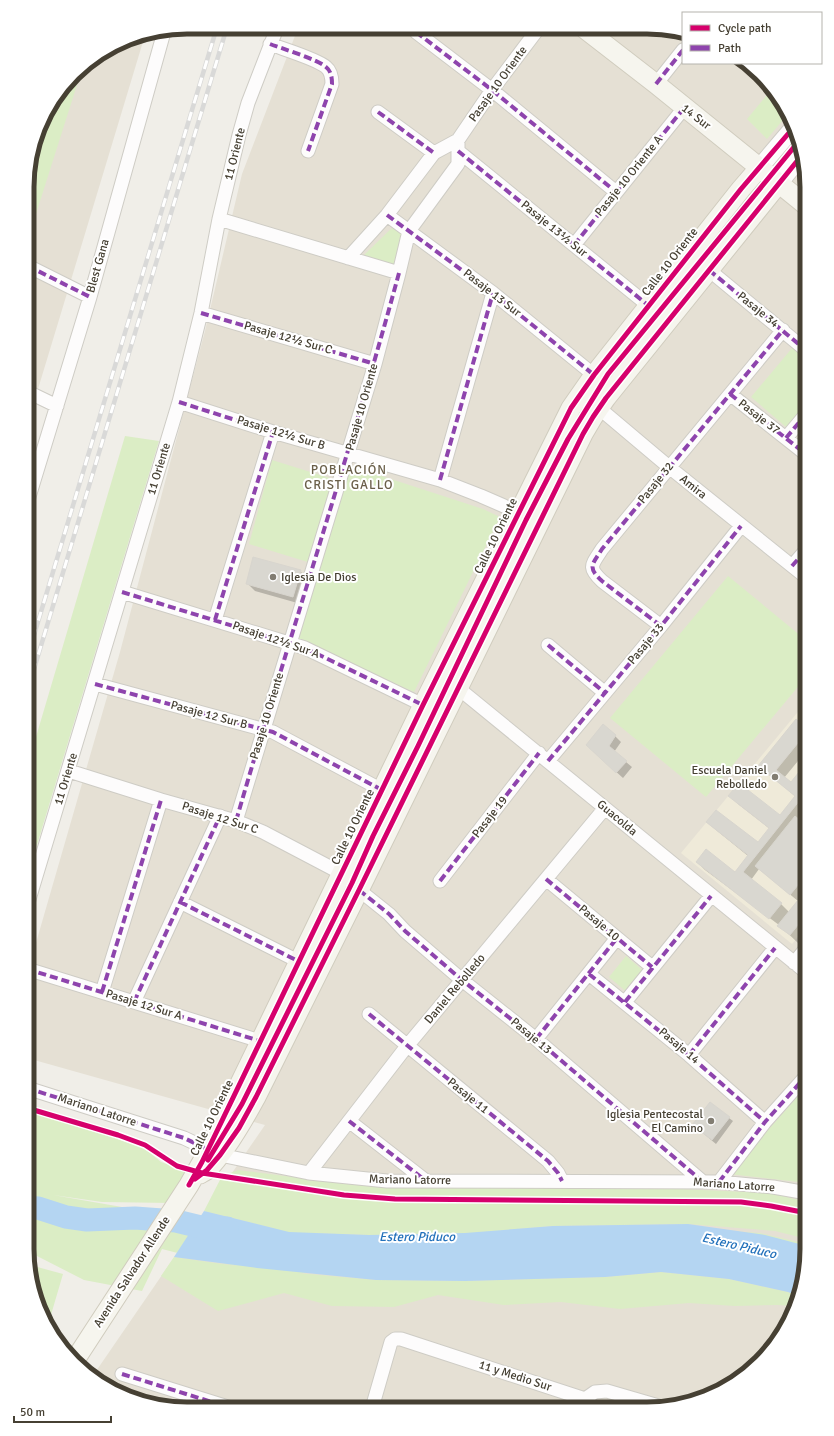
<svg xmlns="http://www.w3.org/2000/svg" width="834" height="1436" viewBox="0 0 834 1436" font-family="Signika,sans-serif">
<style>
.residential{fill:#e5e0d4}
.education{fill:#efead9}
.green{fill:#dbedc5;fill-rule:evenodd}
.water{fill:#b4d5f2}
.shadow{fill:#0003;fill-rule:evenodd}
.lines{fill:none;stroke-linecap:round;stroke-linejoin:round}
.river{stroke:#b4d5f2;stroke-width:23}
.building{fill:#d9d7d0;stroke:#d8d5ce}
.minor-casing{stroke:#ceccc5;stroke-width:15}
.tertiary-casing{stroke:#ceccc5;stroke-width:19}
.secondary-casing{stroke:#d0ccbe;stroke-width:21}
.minor{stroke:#fdfcfc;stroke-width:13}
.tertiary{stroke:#fdfcfc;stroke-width:17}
.secondary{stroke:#f6f5ee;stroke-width:19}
.rail-casing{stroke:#d9d9d8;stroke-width:4.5}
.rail{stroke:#fff;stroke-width:3;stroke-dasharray:9;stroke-linecap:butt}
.quiet{stroke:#8e44ad;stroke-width:4;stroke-dasharray:8 4;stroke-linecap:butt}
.cycleway-casing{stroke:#fff;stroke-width:8}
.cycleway{stroke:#d6006c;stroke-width:5}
.poi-dot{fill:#827d72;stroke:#fff;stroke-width:1.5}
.labels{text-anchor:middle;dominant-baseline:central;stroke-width:4;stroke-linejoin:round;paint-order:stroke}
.street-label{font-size:12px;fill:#464033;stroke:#fff}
.poi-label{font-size:12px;fill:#464033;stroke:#fff;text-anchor:end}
.neighbourhood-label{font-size:13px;letter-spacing:1px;fill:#6a5f49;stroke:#fff}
.water-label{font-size:13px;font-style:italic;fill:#2371bb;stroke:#fff}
.rim{fill:none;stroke:#464033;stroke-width:5}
</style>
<rect width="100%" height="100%" fill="#f0eee8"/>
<!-- residential -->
<path class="residential" d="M298,28L678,30L683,32V63H747L752,67L780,98L798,135L807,187V1259L795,1310L774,1347L736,1382L699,1400L647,1409L166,1408L126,1397L92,1377L265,1125L27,1058V974L120,652L205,331L242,174Z
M145,35L68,290L28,422V167L44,116L81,67L126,39Z"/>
<!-- education -->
<path class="education" d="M807,701V926L792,944L681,853Z"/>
<!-- green -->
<path class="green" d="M83,66L28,239V167L44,116Z
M772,89L780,98L788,114L767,139L747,119Z
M796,131L798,135L801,152L612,387L596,379Z
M396,224L406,234L397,270L363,256Z
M793,347L807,359V414L792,432L751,397Z
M567,425L580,434L236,1125L222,1128Z
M125,436L159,441L27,878L28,764Z
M272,460L336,480L311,563L249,544Z
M351,466L483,509L500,517L414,692L295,638Z
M728,576L807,641V676L706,797L610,718Z
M626,956L646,973L629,994L609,977Z
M807,1086V1183L729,1174Z
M27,1111L143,1147L161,1162L185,1170L172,1203L102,1202L53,1195L208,1222L276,1229L204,1211L222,1176L238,1170L316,1180L398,1187L678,1189L770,1193L807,1202V1239L775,1231L688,1224L553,1226L506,1230L664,1227L760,1233L807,1244V1260L778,1269L298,1273L376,1280L465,1281L605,1277L661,1272L729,1279L788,1292L798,1296L796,1306L777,1305L735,1306L689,1303L620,1309L561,1302L504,1305L438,1295L394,1307L332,1306L284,1293L218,1311L161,1276L174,1257L236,1266L201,1259L162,1249L142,1291L84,1280L37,1256L27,1249ZM305,1233L369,1235L338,1238Z
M30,1265L63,1274L48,1325L36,1301Z"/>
<!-- water -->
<path class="water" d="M204,1211L289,1232L369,1235L465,1233L553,1226L688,1224L765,1235L807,1246V1260L798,1296L788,1292L729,1279L661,1272L605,1277L465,1281L376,1280L257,1268L174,1257Z"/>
<!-- shadow -->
<path class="shadow" d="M300,571L308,579L301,604L255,591L247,583Z
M807,730V750L784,778L791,783L807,763V810L798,820L807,827V932L798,943L779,925L705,870L697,862L735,873L748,856L716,830L707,822L758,844L770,829L738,804L730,796L780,816L796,797L760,766ZM759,869L798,901L789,912L781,904L751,880Z
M615,736L621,742L614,752L632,767L623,778L593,751Z
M729,1118L733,1121L716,1144L693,1125Z"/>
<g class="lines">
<!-- river -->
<path class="river" d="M27,1207L38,1208L66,1217L87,1220L135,1218L176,1221L205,1228H227"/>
</g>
<!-- building -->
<path class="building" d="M253,557L301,570L293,597L246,584Z
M796,719L807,728V732L776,770L791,782L807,762V788L804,792L807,795V805L800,800L743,872L782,903L769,919L696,862L706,849L735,872L748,855L706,822L716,810L758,842L769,828L728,796L739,783L780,815L795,796L758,766Z
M603,724L616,735L609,746L627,761L616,773L586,745Z
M795,816L807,826V874L790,895L755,866Z
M807,889V914L790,935L777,926Z
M710,1102L730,1117L712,1140L692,1125Z"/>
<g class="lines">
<defs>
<path id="minor" d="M416,32L492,90L616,192
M270,44C283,49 317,59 326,67C331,71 332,77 332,84L308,151
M656,84L683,50
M378,112L434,153
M458,151L649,306
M387,215L493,293L594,375
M219,219L399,273
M574,245L684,108
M348,258L387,215L434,153L458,140L492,90L538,29
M28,266L90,297
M709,270L807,351
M201,313L375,364
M28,392L57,406
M730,394L807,455
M578,397L599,408L669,467L807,578
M179,402L273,432L440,480L481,496L504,506L538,526
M786,438L807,413
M440,480L493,293
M28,500L90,297L164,32
M792,566L807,549
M122,592L305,648L423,705C437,702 447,697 458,688L807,973
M215,620L273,432
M661,626L602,581C587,567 592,565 602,549L783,330
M548,645L605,693
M95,684L273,732L382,790
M548,761L661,626L741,526
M69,771L161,800L236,821L263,832L341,873L359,890L389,914L405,931L462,980L536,1039L703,1182
M236,821L375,364L399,273L409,231L458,164V140
M546,879L652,967
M440,881L539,753
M180,902L298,961
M27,906L179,402L201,313L219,219L239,135L248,103L277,28
M794,963L807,947
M27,969L260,1041
M589,974L689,1055L765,1122
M102,992L161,800
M134,1002L220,816
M625,1002L711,896
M369,1014L548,1161L558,1173L562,1181
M536,1039L617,938
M689,1055L775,948
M27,1088L184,1138L220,1155L309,1173L387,1181L719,1182L773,1187L807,1193
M349,1121L426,1181
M309,1173L407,1046L605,808
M719,1182L765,1122L807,1075
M122,1374L231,1408
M585,1399L595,1392L607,1391L662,1407
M372,1408L391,1342L395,1339H401L585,1399"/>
<path id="tertiary" d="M760,167L794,127
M779,183L802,155"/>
<path id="secondary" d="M585,29L656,84L807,206
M200,1174C203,1172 206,1171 208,1169C226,1151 244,1119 256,1097L359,890L583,434L593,417L606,398L779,183
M75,1360L189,1185L202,1162L423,705L571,408L594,375L741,189L760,167"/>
</defs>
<!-- minor casing -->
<use href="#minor" class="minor-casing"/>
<!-- tertiary casing -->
<use href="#tertiary" class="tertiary-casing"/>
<!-- secondary casing -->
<use href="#secondary" class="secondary-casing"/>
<!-- minor -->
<use href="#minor" class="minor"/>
<!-- tertiary -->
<use href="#tertiary" class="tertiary"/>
<!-- secondary -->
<use href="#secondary" class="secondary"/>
<defs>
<path id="rail" d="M28,655L217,27
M28,689L227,27"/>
</defs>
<!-- rail casing -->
<use href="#rail" class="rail-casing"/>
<!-- rail -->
<use href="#rail" class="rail"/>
<!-- quiet -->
<path class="quiet" d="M416,32L492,90L616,192
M270,44C283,49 317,59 326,67C331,71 332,77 332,84L308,151
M656,84L683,50
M378,112L434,153
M458,151L649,306
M387,215L493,293L594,375
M574,245L684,108
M28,266L90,297
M709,270L807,351
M201,313L375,364
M730,394L807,455
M179,402L273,432L215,620
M786,438L807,413
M440,480L493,293
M792,566L807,549
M122,592L305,648L423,705
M661,626L602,581C587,567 592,565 602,549L783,330
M548,645L605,693
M95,684L273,732L382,790
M548,761L661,626L741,526
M236,821C289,638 349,457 399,273
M546,879L652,967
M440,881L539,753
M359,890L389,914L405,931L462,980L536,1039L703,1182
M180,902L298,961
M27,969L260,1041
M589,974L689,1055L765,1122
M102,992L161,800
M134,1002L220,816
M625,1002L711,896
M369,1014L548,1161L558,1173L562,1181
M536,1039L617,938
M689,1055L775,948
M27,1088L184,1138L207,1149
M349,1121L426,1181
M719,1182L765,1122L807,1075
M122,1374L231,1408"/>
<defs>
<path id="cycleway" d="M27,1108L118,1135L145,1145L177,1166L202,1173L344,1195L395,1199L741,1202L771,1206L807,1213
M208,1160L242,1104L352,883L373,836L418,746L526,520L568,439L608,374L799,141
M195,1179L207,1170L220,1155L239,1128L256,1097L359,890L583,434L593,417L606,398L802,155
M189,1185L202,1162L423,705L571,408L594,375L741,189L794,127"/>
</defs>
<!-- cycleway casing -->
<use href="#cycleway" class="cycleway-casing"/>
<!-- cycleway -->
<use href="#cycleway" class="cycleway"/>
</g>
<!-- markers -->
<g class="poi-dot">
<circle cx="273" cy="577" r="4"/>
<circle cx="775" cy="777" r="4"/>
<circle cx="711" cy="1121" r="4"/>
</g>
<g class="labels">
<!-- street labels -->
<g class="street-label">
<text transform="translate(498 84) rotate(-54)">Pasaje 10 Oriente</text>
<text transform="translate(696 117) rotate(38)">14 Sur</text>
<text transform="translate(235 154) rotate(-76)">11 Oriente</text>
<text transform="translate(629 176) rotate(-51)">Pasaje 10 Oriente A</text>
<text transform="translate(554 229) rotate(39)">Pasaje 13½ Sur</text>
<text transform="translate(670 262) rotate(-52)">Calle 10 Oriente</text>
<text transform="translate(98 266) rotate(-74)">Blest Gana</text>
<text transform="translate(492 293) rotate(38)">Pasaje 13 Sur</text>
<text transform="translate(758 310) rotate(39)">Pasaje 34</text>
<text transform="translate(288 338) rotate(16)">Pasaje 12½ Sur C</text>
<text transform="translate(362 407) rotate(-74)">Pasaje 10 Oriente</text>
<text transform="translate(759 417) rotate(38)">Pasaje 37</text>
<text transform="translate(281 433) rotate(17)">Pasaje 12½ Sur B</text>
<text transform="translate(159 469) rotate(-73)">11 Oriente</text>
<text transform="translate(656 483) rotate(-51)">Pasaje 32</text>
<text transform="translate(693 487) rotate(39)">Amira</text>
<text transform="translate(496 536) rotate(-64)">Calle 10 Oriente</text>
<text transform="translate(276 640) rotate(19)">Pasaje 12½ Sur A</text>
<text transform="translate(646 644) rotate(-50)">Pasaje 33</text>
<text transform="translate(209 715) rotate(15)">Pasaje 12 Sur B</text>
<text transform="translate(267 716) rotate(-73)">Pasaje 10 Oriente</text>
<text transform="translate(66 779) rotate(-73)">11 Oriente</text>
<text transform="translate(490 817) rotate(-52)">Pasaje 19</text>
<text transform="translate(220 818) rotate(18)">Pasaje 12 Sur C</text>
<text transform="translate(617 818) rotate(40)">Guacolda</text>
<text transform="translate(353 827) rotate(-64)">Calle 10 Oriente</text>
<text transform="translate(599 923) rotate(40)">Pasaje 10</text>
<text transform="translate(455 989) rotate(-50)">Daniel Rebolledo</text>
<text transform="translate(144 1005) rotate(17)">Pasaje 12 Sur A</text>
<text transform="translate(531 1036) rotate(40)">Pasaje 13</text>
<text transform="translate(679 1046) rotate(40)">Pasaje 14</text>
<text transform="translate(468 1096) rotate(39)">Pasaje 11</text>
<text transform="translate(97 1110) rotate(18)">Mariano Latorre</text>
<text transform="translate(212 1118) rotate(-64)">Calle 10 Oriente</text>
<text transform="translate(410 1180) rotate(1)">Mariano Latorre</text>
<text transform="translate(734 1185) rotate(4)">Mariano Latorre</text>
<text transform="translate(132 1272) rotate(-57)">Avenida Salvador Allende</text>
<text transform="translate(515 1376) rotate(18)">11 y Medio Sur</text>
</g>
<!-- poi labels -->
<g class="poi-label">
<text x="281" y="577" text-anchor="start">Iglesia De Dios</text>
<text x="767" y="770">Escuela Daniel<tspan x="767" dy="14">Rebolledo</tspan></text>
<text x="703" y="1114">Iglesia Pentecostal<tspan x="703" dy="14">El Camino</tspan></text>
</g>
<!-- neighbourhood labels -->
<g class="neighbourhood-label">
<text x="349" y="470">POBLACIÓN<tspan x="349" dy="15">CRISTI GALLO</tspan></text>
</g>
<!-- water labels -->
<g class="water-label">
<text x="417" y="1237">Estero Piduco</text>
<text transform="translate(739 1246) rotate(13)">Estero Piduco</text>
</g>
</g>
<!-- crop -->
<path d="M0 0H834V1436H0ZM187 34H647A153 153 0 0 1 800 187V1249A153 153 0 0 1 647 1402H187A153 153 0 0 1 34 1249V187A153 153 0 0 1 187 34Z" fill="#fff" fill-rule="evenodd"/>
<path class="rim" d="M187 34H647A153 153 0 0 1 800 187V1249A153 153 0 0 1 647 1402H187A153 153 0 0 1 34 1249V187A153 153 0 0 1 187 34Z"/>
<!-- legend -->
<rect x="682" y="12" width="140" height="52" fill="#ffffff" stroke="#b5b3ad"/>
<rect x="690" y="25" width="20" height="6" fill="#d6006c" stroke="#b5b3ad"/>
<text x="718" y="32" font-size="12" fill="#464033">Cycle path</text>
<rect x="690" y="45" width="20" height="6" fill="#8e44ad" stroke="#b5b3ad"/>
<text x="718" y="52" font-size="12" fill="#464033">Path</text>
<!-- scale -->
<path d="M14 1416v6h97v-6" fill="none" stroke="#464033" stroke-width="2"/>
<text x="20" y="1416" font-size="12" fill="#464033" stroke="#ffffff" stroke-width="3" paint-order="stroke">50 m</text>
</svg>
